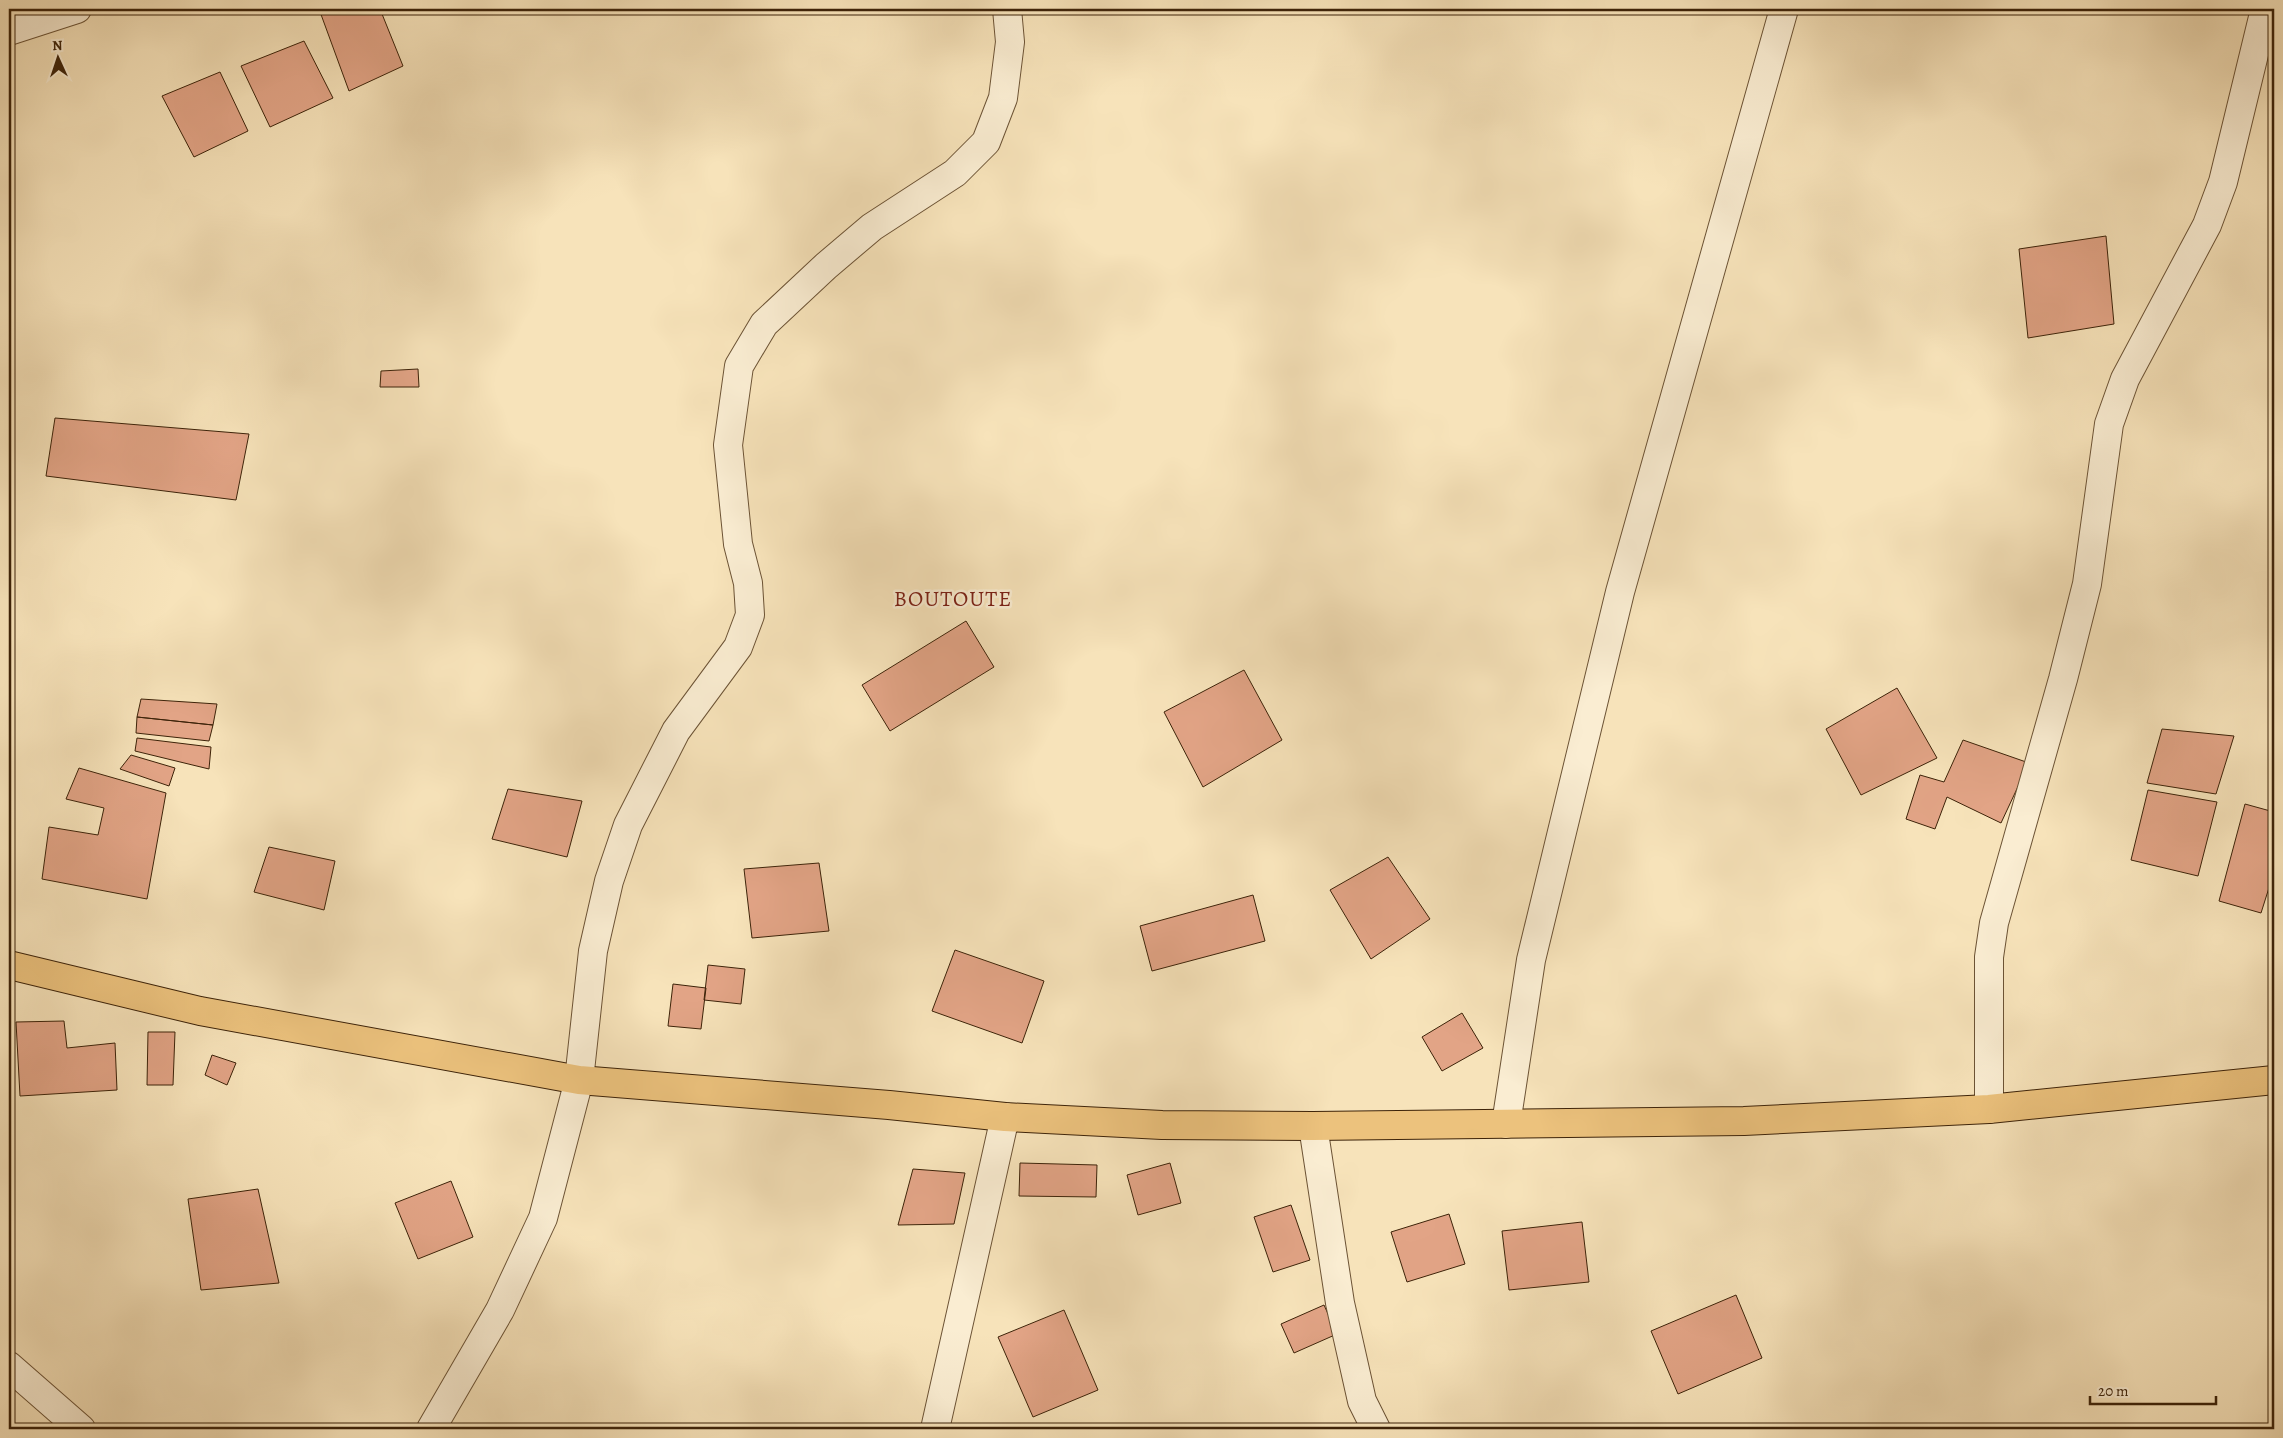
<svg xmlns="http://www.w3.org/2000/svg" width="2283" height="1438" viewBox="0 0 2283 1438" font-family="Alegreya,serif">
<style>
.building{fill:#e2a486;stroke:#3d2309}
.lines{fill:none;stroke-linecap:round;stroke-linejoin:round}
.minor-casing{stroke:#6c5335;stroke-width:30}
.tertiary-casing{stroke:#6c5335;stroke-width:30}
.primary-casing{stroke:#3d2309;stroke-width:30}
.minor{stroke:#faedd2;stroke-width:28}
.tertiary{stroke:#faedd2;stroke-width:28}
.primary{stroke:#ecc27d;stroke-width:28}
.labels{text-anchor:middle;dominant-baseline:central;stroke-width:5;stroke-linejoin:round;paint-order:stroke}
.quarter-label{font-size:22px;letter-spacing:1px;fill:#7a1f14;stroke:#faedd2}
</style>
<rect width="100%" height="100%" fill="#f7e3ba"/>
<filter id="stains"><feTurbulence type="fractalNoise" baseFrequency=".004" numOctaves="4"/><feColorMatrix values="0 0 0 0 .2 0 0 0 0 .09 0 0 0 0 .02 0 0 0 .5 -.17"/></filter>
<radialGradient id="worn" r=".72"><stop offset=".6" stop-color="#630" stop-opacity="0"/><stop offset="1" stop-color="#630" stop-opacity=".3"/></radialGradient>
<!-- building -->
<path class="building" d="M319,9H380L403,66L349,91Z
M304,41L333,98L270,127L241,66Z
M220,72L248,131L194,157L162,96Z
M2106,236L2114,324L2028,338L2019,249Z
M418,369L419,387H380L381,371Z
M55,418L249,434L236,500L46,476Z
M966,621L994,667L890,731L862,685Z
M1244,670L1282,740L1203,787L1164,712Z
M1897,688L1937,758L1861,795L1826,729Z
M141,699L217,704L213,725L137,717Z
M137,717L213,725L209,741L136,733Z
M2162,729L2234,736L2216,794L2147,783Z
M137,738L211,747L209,769L135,751Z
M1963,740L2029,763L2001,823L1947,797L1935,829L1906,819L1920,775L1944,782Z
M131,755L175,768L169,786L120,769Z
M79,768L166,793L147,899L42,879L49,827L98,835L104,808L66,799Z
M508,789L582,801L567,857L492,839Z
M2148,790L2217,802L2198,876L2131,860Z
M2245,804L2274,812V872L2261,913L2219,901Z
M269,847L335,861L324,910L254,892Z
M1388,857L1430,919L1371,959L1330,890Z
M819,863L829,931L752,938L744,869Z
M1253,895L1265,941L1152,971L1140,926Z
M955,950L1044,981L1022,1043L932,1011Z
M708,965L745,969L741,1004L704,1000Z
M673,984L706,988L701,1029L668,1026Z
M1462,1013L1483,1048L1442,1071L1422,1037Z
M64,1021L67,1048L115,1043L117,1090L20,1096L16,1022Z
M148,1032H175L173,1085H147Z
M212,1055L236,1063L227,1085L205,1075Z
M1020,1163L1097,1165L1096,1197L1019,1196Z
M1170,1163L1181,1203L1138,1215L1127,1175Z
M913,1169L965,1173L954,1224L898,1225Z
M451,1181L473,1237L418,1259L395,1203Z
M258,1189L279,1283L201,1290L188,1199Z
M1291,1205L1310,1260L1273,1272L1254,1217Z
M1449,1214L1465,1264L1407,1282L1391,1232Z
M1582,1222L1589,1282L1509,1290L1502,1231Z
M1736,1295L1762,1358L1678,1394L1651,1331Z
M1324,1305L1337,1334L1294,1353L1281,1324Z
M1064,1310L1098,1390L1033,1417L998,1337Z"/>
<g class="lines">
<defs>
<path id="minor" d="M9,31L77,9
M1989,1109V957L1994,923L2063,679L2087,584L2109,424L2125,379L2207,225L2223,182L2265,9
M1506,1124L1531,960L1620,592L1784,9
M1313,1126L1340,1303L1362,1401L1376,1429
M431,1429L500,1310L543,1218L579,1080L593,951L609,881L628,825L676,731L738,647L750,615L748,583L738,544L728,445L739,366L764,324L826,266L872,227L955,173L986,142L1003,98L1010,42L1007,9
M935,1429L1005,1117"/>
<path id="tertiary" d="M9,1366L81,1429"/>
<path id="primary" d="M9,965L200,1011L579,1080L889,1105L1005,1117L1162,1125L1313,1126L1744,1121L1989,1109L2274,1080"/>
</defs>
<!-- minor casing -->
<use href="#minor" class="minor-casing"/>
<!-- tertiary casing -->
<use href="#tertiary" class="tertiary-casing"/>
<!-- primary casing -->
<use href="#primary" class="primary-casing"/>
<!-- minor -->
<use href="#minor" class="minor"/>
<!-- tertiary -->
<use href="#tertiary" class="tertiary"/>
<!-- primary -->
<use href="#primary" class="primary"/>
</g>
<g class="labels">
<!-- quarter labels -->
<g class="quarter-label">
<text x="953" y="599">BOUTOUTE</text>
</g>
</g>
<!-- margin -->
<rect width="2283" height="1438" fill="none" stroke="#f7e3ba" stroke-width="30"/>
<rect x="10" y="10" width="2263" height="1418" fill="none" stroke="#3d2309" stroke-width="2.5"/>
<rect x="15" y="15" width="2253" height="1408" fill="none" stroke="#3d2309"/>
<!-- north arrow -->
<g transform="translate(58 58) rotate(357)" stroke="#faedd2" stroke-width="4" paint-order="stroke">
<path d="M0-4L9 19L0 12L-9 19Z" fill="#3d2309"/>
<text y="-8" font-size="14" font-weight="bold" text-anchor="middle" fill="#3d2309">N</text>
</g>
<!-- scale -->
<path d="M2090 1396v8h126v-8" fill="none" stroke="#3d2309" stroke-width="2.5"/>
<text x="2098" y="1396" font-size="15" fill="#3d2309" stroke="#faedd2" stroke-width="4" paint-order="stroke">20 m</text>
<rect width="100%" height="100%" filter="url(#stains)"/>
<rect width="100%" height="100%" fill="url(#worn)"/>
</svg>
